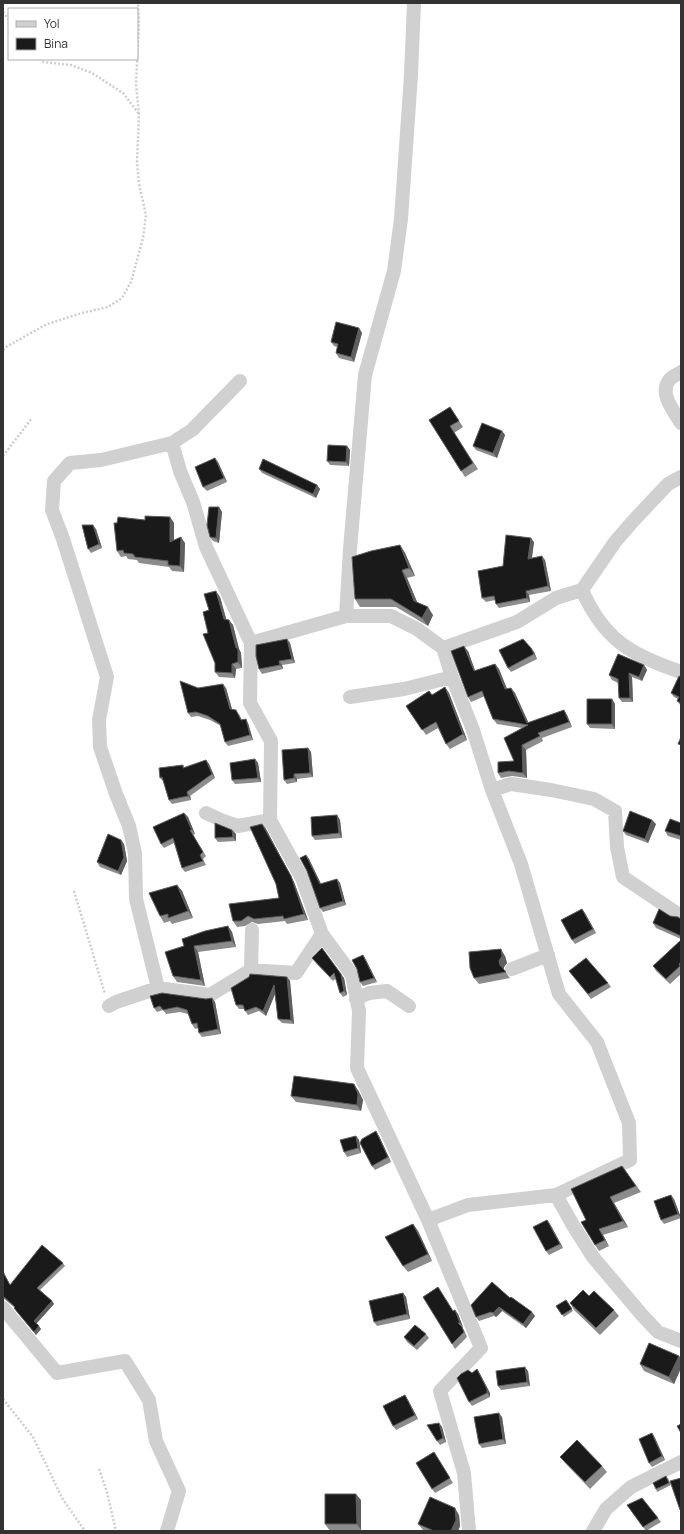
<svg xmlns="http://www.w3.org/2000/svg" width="684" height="1534" viewBox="0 0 684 1534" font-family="Manrope,sans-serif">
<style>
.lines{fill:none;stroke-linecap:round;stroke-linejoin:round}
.path{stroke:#cdcdcd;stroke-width:2.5;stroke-dasharray:2 2;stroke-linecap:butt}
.street{stroke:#d0d0d0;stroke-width:14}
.wall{fill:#8c8c8c}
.shaded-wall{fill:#5f5f5f}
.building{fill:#1a1a1a;stroke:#5f5f5f}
</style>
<rect width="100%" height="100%" fill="#fff"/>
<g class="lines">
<!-- path -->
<path class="path" d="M3,12L9,20
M39,59L44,62L71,65L92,73L123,93L139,114
M3,350L6,347L47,324L82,313L108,307L122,298L131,282L143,238L146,215L139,184L137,162L139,114L136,84L139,22L138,3
M3,456L32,418
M74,891L105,994
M3,1399L33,1437L62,1498L85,1531
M99,1469L107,1492L116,1531"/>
<!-- street -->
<path class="street" d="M414,3L411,75L401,219L394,271L365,375L350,549L346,616H391L417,629L443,648L452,677L473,730L492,790L521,864L559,994L597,1042L629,1123L630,1160L556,1195
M681,372C678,374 673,376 670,379C658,393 674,411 681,423
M172,443L180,471L193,502L206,547L251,643
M582,590C604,640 631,655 681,672
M346,616L251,643L250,703L271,741L270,820L302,878L322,934L352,975L359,1011L357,1068L428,1220
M443,648L517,622L556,598L582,590L615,542L634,520L668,484L681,477
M350,697L404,689L452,677
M492,790L511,784L551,790L594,799L615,811L617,847L623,877L678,914H681
M206,813L221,820L238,826L270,820
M512,969L548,955
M251,970L252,930
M158,988L136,899L135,853L129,826L116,794L100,747L99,720L107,677L63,539L52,510L54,481L70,463L101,460L172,443L192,430L240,381
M356,999L369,993L387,991L409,1006
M109,1006L116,1002L158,988L210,995L251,970L296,973L322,934
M3,1308L57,1373L125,1361L149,1400L156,1441L179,1491L167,1531
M469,1531L464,1473L440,1391L481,1348L428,1220L468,1205L556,1195L574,1227L593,1257L642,1315L658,1332L681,1341
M593,1531L606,1509L631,1487L681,1462"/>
</g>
<!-- wall -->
<path class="wall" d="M359,328L362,333L354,362L339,358L336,353L337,347L334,346L331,342Z
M450,407L463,427L454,433L478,469L465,477L429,420Z
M502,431L505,435L497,458L476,450L473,446Z
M347,446L350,450L349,466L330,465L327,461Z
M218,462L227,482L207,491L203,487Z
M259,469L317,485L320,489L316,498L262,473Z
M219,507L222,512L219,543L213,541L210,537Z
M170,517L174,523V540L185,543L184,572L172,571L169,567L139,563L137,560L128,559L126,556L121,557L117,551L145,520Z
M96,529L102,548L91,553L88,549Z
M534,542L532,558L545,560L551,591L529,595L530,602L499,608L496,604L495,600L486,602L482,598L503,566Z
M400,545L405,553L415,576L407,578L417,602L433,615L428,626L396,607H360L355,599Z
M220,597L226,619L233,625L239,649L241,653L242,668L236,669L235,678L219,677L215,672V663L208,633L209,610Z
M287,639L290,643L295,663L282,665L283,669L262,674L259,669Z
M531,648L534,652L537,659L511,672L508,668Z
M468,651L475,671L495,664L499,669L507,689L511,688L515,693L528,723L564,710L567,715L572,727L542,738L543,741L526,750L527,778L512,776L501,778L498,773L514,761L522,728L497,724L493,719L485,696L471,702L468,697Z
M644,665L647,670L642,681L632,677L633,702H622L619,698L618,683L612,680L609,675Z
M681,677V706L677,701L678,699L674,697L671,693Z
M445,687L449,693L467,740L450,749L446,744L438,728L426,735L406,706L432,695Z
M198,688H226L232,709L239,714L242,720L248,723L253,740L228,746L225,742L221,726L210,720L198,716L191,717L188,713Z
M612,699L615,704V729L590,728L587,724Z
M308,748L311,752L313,777L297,779V782L287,784L284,780Z
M255,759L258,763L261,782L235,784L232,780Z
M206,760L209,764L215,778L190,796L191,800L172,804L169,800L164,782L160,778L183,765L185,768Z
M184,813L188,817L195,834L193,835L206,856L203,859L206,865L185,872L182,868L174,843L164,848L161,844Z
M337,815L340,820L342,838L315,840L312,836Z
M681,823V840L668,836L665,831Z
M262,824L266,829L294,882L308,920L287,924L285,921L258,924L252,922L245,926L237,927L233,921L279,898Z
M656,824L648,843L626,835L623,831Z
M232,830L236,834V841L218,842L215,838Z
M121,840L124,844L127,861L121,875L100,867L97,862Z
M306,855L309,859L321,884L337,879L340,883L346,905L323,912L320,908Z
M177,885L182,891L193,918L172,924L170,921L164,923L160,916Z
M582,909L596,933L575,944L572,940Z
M670,916L681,919V939L656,928L653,923Z
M228,926L232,932L236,947L198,952L205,986L177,982L173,976L184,946Z
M681,940V974L670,984L656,971L653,966Z
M505,956L507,963L504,967V970L510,978L479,984L474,978Z
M312,958L344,978L347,995L343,997L340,993L336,978L333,981L315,962Z
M366,960L377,982L363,986L360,982Z
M569,971L608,983L611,987L591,999Z
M287,977L290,981L294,1024L282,1023L278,1019L275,994L266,1016L259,1011L248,1015L244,1009H239L236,1005Z
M150,996L206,999L212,998L215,1002L221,1034L202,1037L199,1033L198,1028L195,1029L192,1024L188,1014L180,1012L166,1014L163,1010L157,1012L154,1008Z
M358,1090L363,1100L361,1111L296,1102L291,1096Z
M356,1136L359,1140L361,1153L347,1157L344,1152Z
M379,1136L391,1162L375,1170L372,1166Z
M622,1166L641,1192L614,1203L628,1227L603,1235L609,1246L599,1251L595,1245L586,1220Z
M674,1199L681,1218L664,1224L661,1220Z
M547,1220L550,1224L563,1248L549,1255L546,1251Z
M413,1224L418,1231L432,1261L408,1272L403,1266Z
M63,1263L65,1266L40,1290L52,1301L54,1304L36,1324L41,1329L36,1335L16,1311L15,1308L3,1298V1271L10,1285Z
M403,1293L406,1297L410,1319L377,1326L374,1322Z
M589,1296L614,1310L619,1316L600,1335L574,1310L570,1303Z
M510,1298L535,1316L526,1328L502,1311L496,1317L494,1316L479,1321L476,1317Z
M566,1300L573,1311L564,1317L556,1306Z
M455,1310L458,1314L463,1327H462L465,1332L467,1337L455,1349L452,1344L453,1311Z
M426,1334L429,1338L417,1350L407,1342L404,1337Z
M681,1358V1368L674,1384L644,1371L640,1364Z
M528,1371L530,1386L501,1390L498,1386Z
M472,1373L480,1374L490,1393V1397L472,1406L469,1402Z
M408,1400L418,1419L396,1430L393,1426Z
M502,1417L506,1444L482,1448L479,1444Z
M439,1423L442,1427L446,1442L440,1445L437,1441Z
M652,1433L655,1438L665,1460L652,1467L649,1463Z
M437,1457L453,1483L435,1493L432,1489Z
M560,1457L602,1466L607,1472L590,1489L565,1463Z
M668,1478L671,1485L657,1492L656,1489Z
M361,1500V1530L330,1531L325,1524Z
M627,1505L658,1518L661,1522L646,1531Z
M459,1515L460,1526L458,1531H425L423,1530L418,1524Z"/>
<!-- shaded-wall -->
<path class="shaded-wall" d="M359,328L362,333L354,362L351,357Z
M502,431L505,435L497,458L493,453Z
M347,446L350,450L349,466L346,462Z
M215,458L218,462L227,482L224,478Z
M317,485L320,489L316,498L313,494Z
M219,507L222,512L219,543L216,538Z
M170,517L174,523V548L170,542Z
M93,525L96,529L102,548L99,544Z
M181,537L185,543L184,572L180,566Z
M531,538L534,542L531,563L528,559Z
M400,545L405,553L415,576L409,568Z
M542,556L545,560L551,591L548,586Z
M402,570L407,578L420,609L414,601Z
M216,591L220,597L228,625L224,619Z
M526,591L529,595L530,602L527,598Z
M428,607L433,615L428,626L422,618Z
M229,620L233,625L239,649L241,653L242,668L238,662L236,648Z
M287,639L290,643L295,663L292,659Z
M464,646L468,651L477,676L474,671Z
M531,648L534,652L537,659L534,654Z
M279,661L282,665L283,669L280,665Z
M232,664L236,669L235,678L232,673Z
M495,664L499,669L509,694L505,689Z
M644,665L647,670L642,681L639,677Z
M629,673L632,677L633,702L630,698Z
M223,684L226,688L233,713L230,709Z
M445,687L449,693L467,740L463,734Z
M511,688L515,693L531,728L527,723Z
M612,699L615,704V729L612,724Z
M564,710L567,715L572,727L569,722Z
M246,719L248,723L253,740L250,735Z
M522,745L526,750L527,778L523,773Z
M308,748L311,752L313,777L310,773Z
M255,759L258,763L261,782L258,778Z
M206,760L209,764L215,778L212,774Z
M294,774L297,779V782L294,778Z
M187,792L190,796L191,800L188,796Z
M184,813L188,817L195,834L192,830Z
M337,815L340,820L342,838L339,833Z
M652,820L656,824L648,843L645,839Z
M262,824L266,829L294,882L308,920L304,914Z
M232,830L236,834V841L233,837Z
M121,840L124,844L127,861L121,875L118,871Z
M306,855L309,859L323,888L320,884Z
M337,879L340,883L346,905L343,901Z
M177,885L182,891L193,918L188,911Z
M582,909L585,913L596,933L593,929Z
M228,926L232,932L236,947L232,941Z
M194,946L198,952L205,986L201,980Z
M501,949L505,956L507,963L504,967V972L500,965L499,961Z
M363,955L366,960L377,982L374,978Z
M341,974L344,978L347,995L344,991Z
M287,977L290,981L294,1024L291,1020Z
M274,985L277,989L266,1016L263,1011Z
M212,998L215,1002L221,1034L218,1029Z
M354,1084L358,1090L363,1100L361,1111L357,1105Z
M376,1131L379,1136L391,1162L388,1157Z
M356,1136L359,1140L361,1153L358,1148Z
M671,1195L674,1199L681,1218L678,1214Z
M610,1197L614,1203L628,1227L623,1221Z
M547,1220L550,1224L563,1248L560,1244Z
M413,1224L418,1231L432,1261L428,1254Z
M599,1229L603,1235L609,1246L605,1240Z
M403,1293L406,1297L410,1319L407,1314Z
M52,1301L54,1304L36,1324L34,1321Z
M499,1307L502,1311L496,1317L493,1313Z
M455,1310L458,1314L463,1327L460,1323Z
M532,1312L535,1316L526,1328L523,1324Z
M39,1326L41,1329L36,1335L34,1332Z
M679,1356L681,1358V1368L674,1384L669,1377Z
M525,1367L528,1371L530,1386L527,1382Z
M477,1369L480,1374L490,1393V1397L487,1393Z
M405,1395L408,1400L418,1419L415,1415Z
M499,1413L502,1417L506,1444L503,1439Z
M439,1423L442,1427L446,1442L443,1438Z
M652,1433L655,1438L665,1460L662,1456Z
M356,1494L361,1500V1530L357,1524Z
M455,1508L459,1515L460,1526L458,1531H451Z"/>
<!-- building -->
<path class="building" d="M336,322L359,328L351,357L336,353L338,344L331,342Z
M450,407L459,421L450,426L473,463L461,471L429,420Z
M482,423L502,431L493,453L473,446Z
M328,445L347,446L346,462L327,461Z
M215,458L224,478L203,487L195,467Z
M263,459L317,485L313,494L259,469Z
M209,507H219L216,538L210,537L207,525Z
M145,516L170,517V542L181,537L180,566L168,565V561L135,557L133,554L124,553L123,550L117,551L114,523H117L118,517L145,520Z
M82,525H93L99,544L88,549Z
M506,535L531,538L528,559L542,556L548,586L526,591L527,598L496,604L494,596L482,598L478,571L503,566Z
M400,545L409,568L402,570L414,601L428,607L422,618L391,599H355L352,557L371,551Z
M216,591L224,619L229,620L236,648H238V662L232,664V673L215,672V663L203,634L208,633L203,612L209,610L204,594Z
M287,639L292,659L279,661L280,665L259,669L256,656V645Z
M523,639L531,648L534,654L508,668L499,650Z
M464,646L474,671L495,664L505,689L511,688L527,723L564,710L569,722L538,733L540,736L522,745L523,773L509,771L498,773V762L514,761L504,738L528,725L493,719L482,691L468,697L451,651Z
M618,654L644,665L639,677L629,673L630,698H619L618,679L609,675Z
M679,676L681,677V703L677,701L679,697L671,693Z
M180,681L198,688L223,684L230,709L236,710L241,720L246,719L250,735L225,742L220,724L208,716L196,712L188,713Z
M445,687L463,734L446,744L436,722L422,730L406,706L429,691L432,695Z
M587,699H612V724H587Z
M681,737V745L678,744Z
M308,748L310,773L294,774V778L284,780L282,750Z
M255,759L258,778L232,780L230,763Z
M206,760L212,774L187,792L188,796L169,800L162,777L160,778L159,768L183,765V768Z
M630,811L652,820L645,839L623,831Z
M184,813L192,830H190L203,852L200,855L203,861L182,868L173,838L161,844L153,827Z
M337,815L339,833L312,836L311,817Z
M670,819L681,823V836L665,831Z
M215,823L232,830L233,837L215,838Z
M262,824L291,876L304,914L284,919L283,916L254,919L248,916L241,921H233L229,904L279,898L276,884L250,827Z
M108,834L121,840L124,857L118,871L97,862Z
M306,855L320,884L337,879L343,901L320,908L307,871L300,858Z
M177,885L188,911L168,918V914L160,916L149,893Z
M582,909L593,929L572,940L561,920Z
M659,909L670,916L678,917L681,919V936L653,923Z
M228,926L232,941L194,946L201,980L173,976L165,952L184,946L182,939L205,931Z
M681,940V962L679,964L680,966L666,979L653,966Z
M322,948L341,974L344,991L340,993L334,973L330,977L312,958Z
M501,949L502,956L499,961L500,965L506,972L474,978L470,968L469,952Z
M363,955L374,978L360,982L357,969L352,960Z
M586,958L608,983L588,994L569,971Z
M250,974L287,977L291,1020L278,1019L274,985L263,1011L256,1007L245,1011L243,1005H236L231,988L249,977Z
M162,993L206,999L212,998L218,1029L199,1033L197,1023L192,1024L187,1010L177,1007L163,1010L160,1006L154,1008L150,996Z
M294,1076L354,1084L358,1094L357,1105L291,1096Z
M376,1131L388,1157L372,1166L360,1143L362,1139Z
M356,1136L358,1148L344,1152L340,1140Z
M622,1166L636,1186L610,1197L623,1221L599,1229L605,1240L595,1245L581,1222L586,1220L571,1189Z
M671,1195L678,1214L661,1220L654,1201Z
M547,1220L560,1244L546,1251L533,1227Z
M413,1224L428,1254L403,1266L385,1237Z
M42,1245L63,1263L37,1288L52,1301L34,1321L39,1326L34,1332L14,1308L15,1307L3,1296V1272L10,1285Z
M492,1282L510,1298L511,1297L532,1312L523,1324L499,1307L493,1313L491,1312L476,1317L471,1305Z
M438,1287L453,1311L455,1310L460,1323H458L462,1327L464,1332L452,1344L423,1297Z
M583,1290L589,1296L594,1291L614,1310L596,1328L570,1303Z
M403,1293L407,1314L374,1322L369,1301Z
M566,1300L572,1309L562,1315L556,1306Z
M415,1325L426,1334L414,1346L404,1337Z
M649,1343L679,1356L669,1377L640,1364Z
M525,1367L527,1382L498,1386L496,1371Z
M477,1369L487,1389V1393L469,1402L457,1378L461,1374L468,1370L472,1373Z
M405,1395L415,1415L393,1426L383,1406Z
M499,1413L503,1439L479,1444L474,1417Z
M439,1423L443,1438L437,1441L427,1425Z
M681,1424V1433L677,1426Z
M652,1433L662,1456L649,1463L639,1439Z
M577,1440L602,1466L585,1482L560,1457Z
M434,1452L450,1478L432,1489L416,1463Z
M666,1476L669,1483L656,1489L653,1483Z
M681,1478V1510H680L670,1481Z
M325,1494H356L357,1524H325Z
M430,1497L455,1508L456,1520L451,1531H434L418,1524Z
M642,1498L658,1518L643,1527L627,1505Z"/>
<!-- border -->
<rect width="684" height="1534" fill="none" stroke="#333333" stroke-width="8"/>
<!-- legend -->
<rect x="8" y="8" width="130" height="52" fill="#ffffff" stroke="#adadad"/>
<rect x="16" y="21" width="20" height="6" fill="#d0d0d0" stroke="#adadad"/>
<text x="44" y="28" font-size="12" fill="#333333">Yol</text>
<rect x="16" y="38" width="20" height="12" fill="#1a1a1a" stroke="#adadad"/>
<text x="44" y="48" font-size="12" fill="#333333">Bina</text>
</svg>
